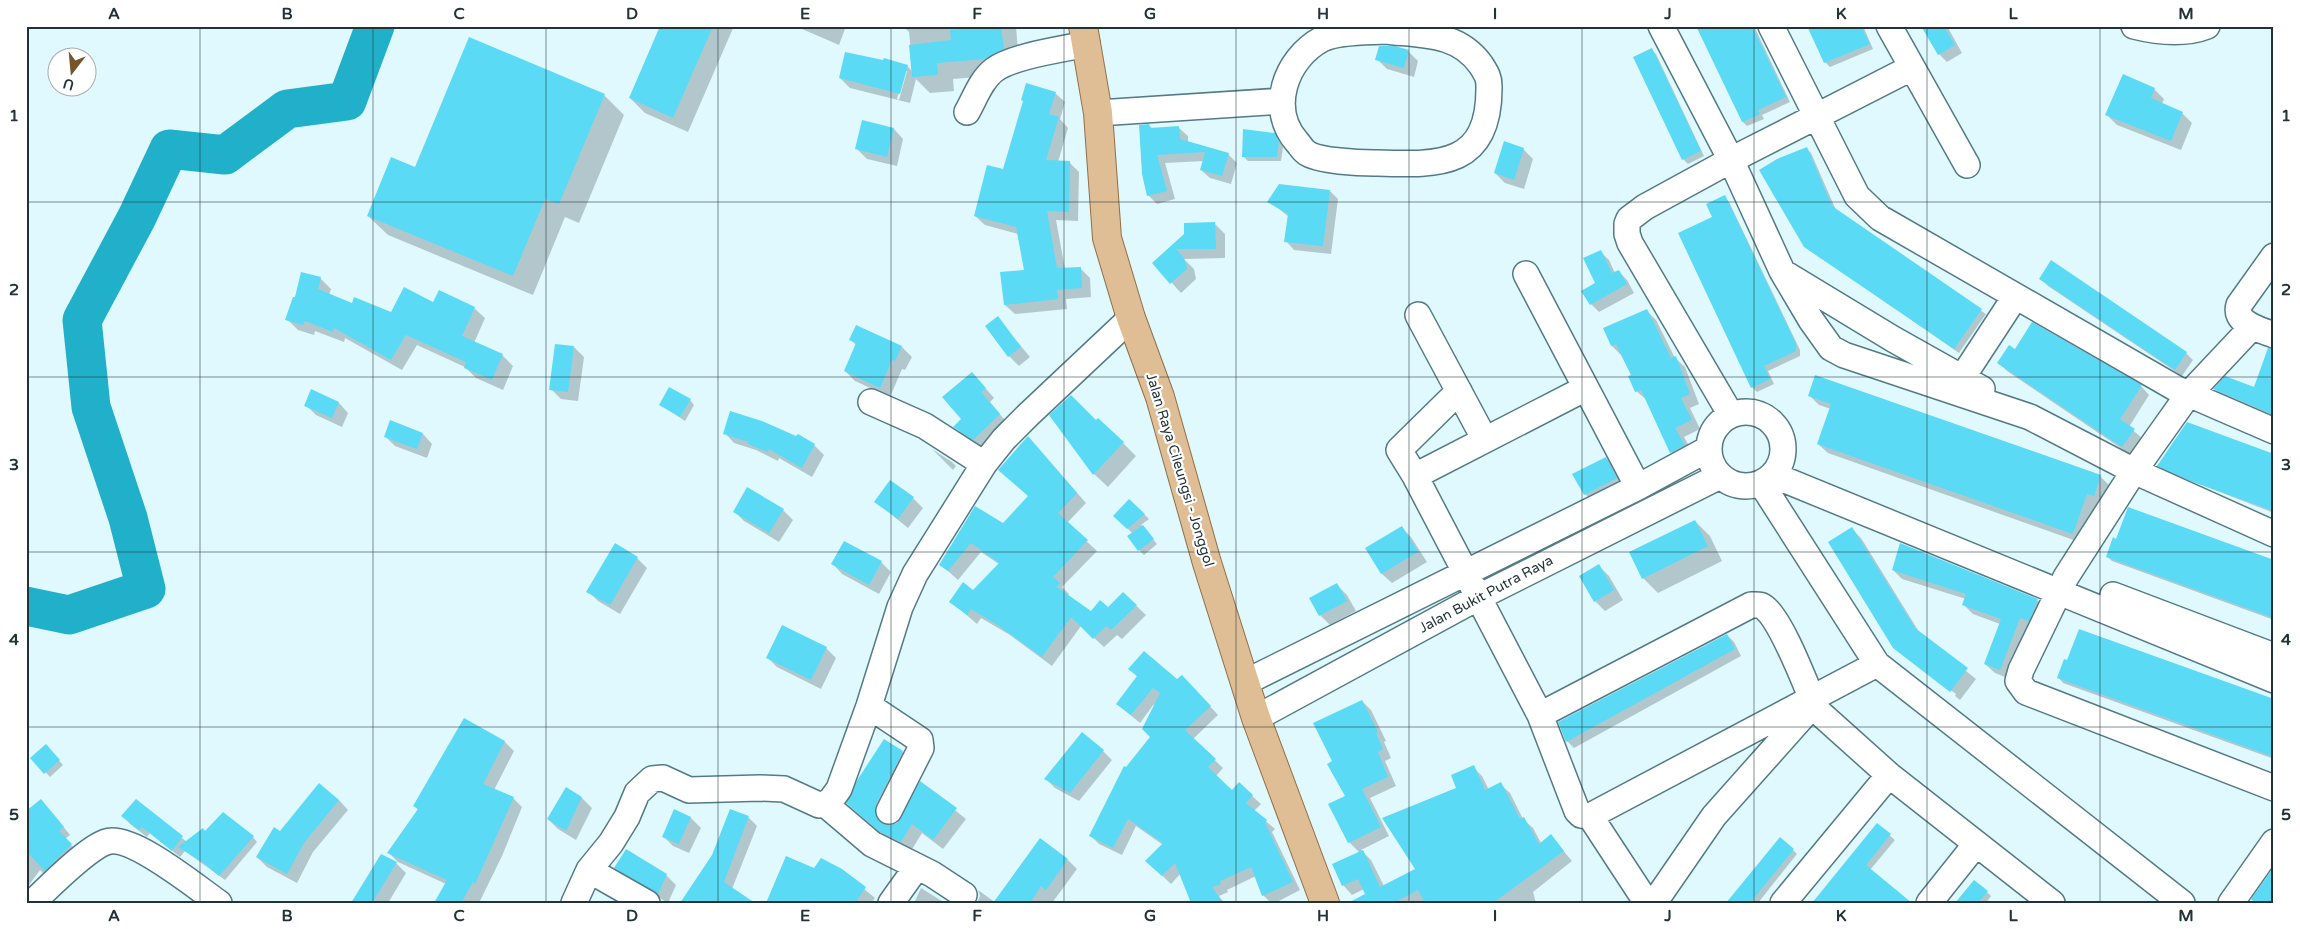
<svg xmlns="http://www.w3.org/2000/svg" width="2300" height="929" viewBox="0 0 2300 929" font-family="'Varela Round',sans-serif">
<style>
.shadow{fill:#0003;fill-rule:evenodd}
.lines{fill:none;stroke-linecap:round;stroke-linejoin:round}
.river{stroke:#20b0c9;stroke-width:39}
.building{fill:#5adaf4}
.minor-casing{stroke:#537b85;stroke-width:28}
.primary-casing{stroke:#8f7046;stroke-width:30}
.minor{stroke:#fff;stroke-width:25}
.primary{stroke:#dfbd95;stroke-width:28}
.grid{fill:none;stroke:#223337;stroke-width:1;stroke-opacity:0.55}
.labels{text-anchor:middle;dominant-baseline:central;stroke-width:4.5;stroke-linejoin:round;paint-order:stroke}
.street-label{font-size:14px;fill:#223337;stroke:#fff}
.neatline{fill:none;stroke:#223337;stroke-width:2}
.grid-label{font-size:16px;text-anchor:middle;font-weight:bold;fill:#223337}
</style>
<rect width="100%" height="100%" fill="#dff9ff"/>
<!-- shadow -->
<path class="shadow" d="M661,26H734L688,132L645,113L630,98Z
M795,26H846L839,45Z
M903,26H1016L1019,65L1002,75L953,79L954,91L930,93L916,79L910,103L850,88L840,78L907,66L913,72L909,32ZM905,71H907L899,100L897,99Z
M1697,26H1754L1790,102L1762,115L1764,119L1747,126L1743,122Z
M1808,26H1863L1873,49L1830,67L1825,62Z
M1922,26H1947L1962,53L1947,62L1939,54Z
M469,39L605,96L624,115L579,223L565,217L533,295L388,235L368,216L415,168Z
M1651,50L1656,54L1704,156L1688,164L1683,159Z
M1408,51L1418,61L1414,77L1387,69L1377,59Z
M2154,89L2164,99L2162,104L2182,113L2192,123L2181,150L2117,125L2107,115Z
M1055,93L1065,102L1060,119L1068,128L1058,162H1069L1079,172L1078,221L1056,220L1065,269L1080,268L1090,278L1091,297L1066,299L1067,309L1015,314L1005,305L1025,271L1018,234L985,225L975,216Z
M1149,125L1153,129L1179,128L1188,136V142L1228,154L1237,163L1231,184L1210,178L1201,170L1204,161L1165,163L1175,199L1157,204L1148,195Z
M894,129L903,139L897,166L867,159L857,149Z
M1274,134L1283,147L1281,161H1248L1243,156Z
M1806,148L1811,153L1836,210L1986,314L1959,353L1805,246Z
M1523,149L1533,159L1524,189L1505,183L1495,173Z
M1330,191L1338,199L1331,254L1294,250L1286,241L1289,217L1269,201Z
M1725,197L1729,202L1800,350V356L1768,371L1774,384L1757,392L1752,387L1680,234L1714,218Z
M1215,224L1225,234V258L1184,259L1194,269L1196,279L1181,293L1154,263L1186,235Z
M1600,251L1609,260L1615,273L1618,271L1627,280L1634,293L1599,312L1591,304L1597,283Z
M320,278L331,289L329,295L352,304L392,314L434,303L474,308L485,318L474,343L502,355L513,366L503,390L476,378L465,367L417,345L402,370L345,338L344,342L315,331L314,335L298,330L287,319Z
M2040,278L2186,353L2193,360L2182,376L2048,286Z
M1647,311L1656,320L1675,358L1685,367L1699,404L1690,408L1700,429L1684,437L1694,455L1681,462L1671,452L1647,400L1636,391L1632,376L1621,355L1612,346L1605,329Z
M998,318L1030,357L1019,366L1009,356Z
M856,326L902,347L912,357L905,370L902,369L890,397L855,381L845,371L857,346L851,340Z
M574,347L584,357L578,401L561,399L551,389Z
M2016,351L2141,386L2149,395L2129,427L2142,438L2131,455L2007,371L1999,363Z
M2274,360V417L2219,393L2215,389L2255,388Z
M981,383L994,398L990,402L1008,424L983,448L964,436L955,427L963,419Z
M1809,395L2100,476L2110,486L2103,505L2097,503L2082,543L1828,453L1818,444L1831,409L1819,405Z
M690,400L694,405L685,421L661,405Z
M339,403L348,413L342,427L316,415L306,405Z
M1050,415L1096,422L1123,443L1136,456L1108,487L1094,474Z
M725,433L814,445L824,455L812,477L779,458L778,461L756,450L734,443Z
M423,434L432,444L427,458L395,446L385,436Z
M1037,447L1086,503L1067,523L1097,551L1062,587L1069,594L1067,596L1091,613L1108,608L1123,593L1146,615L1122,639L1117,635L1104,647L1081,626L1052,666L1010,635L981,618L977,624L950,601L973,592L999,564L981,552L958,580L941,565L975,508L1003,525L1029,497Z
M932,449L952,462L956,466L953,470Z
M2274,455V513L2163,470L2159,465Z
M1606,458L1616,468L1626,488L1595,504L1585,494Z
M913,498L923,508L908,528L876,502Z
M1130,500L1149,519L1141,525L1157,544L1144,555L1139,550L1133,534L1115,516Z
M783,510L793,520L779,542L744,521L734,511Z
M1695,521L1710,536L1722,561L1658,593L1643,578Z
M1401,527L1411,537L1427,562L1392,583L1382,574L1367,549Z
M1852,529L1861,538L1921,635L1976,679L1960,700L1955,696L1956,694L1900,652Z
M2107,556L2274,561V620L2112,561Z
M637,558L647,568L620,614L598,601L588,591Z
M881,562L891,572L879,594L842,574L833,564Z
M1599,566L1609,576L1623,600L1605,611L1595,601Z
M1893,570L2037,600L2046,609L2010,679L1995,673L1985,664L2000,624L1973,614L1964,605L1966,599L1902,579Z
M1337,585L1347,595L1356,611L1330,625L1320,615L1311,599Z
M1727,635L1734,642L1741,656L1574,748L1567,741Z
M826,648L836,658L821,689L777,667L767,657Z
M1129,669L1177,681L1182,676L1218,715L1193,739L1223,768L1216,776L1232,791L1239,784L1261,804L1254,811L1275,829L1272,832L1300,890L1275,903H1271L1263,895L1256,876L1227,890L1228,892L1219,896L1224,903H1192L1181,873L1171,884L1147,861L1163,845L1136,826L1122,855L1099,844L1091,836L1126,769L1152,737L1154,704L1140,723L1117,704L1138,677Z
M2059,678L2274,701V759L2063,683Z
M1362,701L1371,710L1386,741L1384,742L1391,758L1385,761L1396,786L1370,798L1389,836L1361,850L1371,860L1384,886L1417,870L1458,789L1473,767L1482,776L1489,790L1500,784L1510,793L1523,819L1533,828L1541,843L1551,836L1572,861L1533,892L1536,903H1371L1364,889L1352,895L1343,885L1359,852L1349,842L1346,797L1334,762Z
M464,719L505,742L514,751L494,790L513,798L522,807L502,856L479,903H441L446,884L398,862L389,853L418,810L415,806Z
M884,740L902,752L912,762L884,822L885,826L890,827L898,824L921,783L966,819L943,849L922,833L911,851L891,842L858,813Z
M50,750L63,765L50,777L32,758Z
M1103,751L1112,760L1079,801L1055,788L1046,779Z
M566,789L582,798L592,808L576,840L558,829L548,819Z
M136,800L187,842L205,832L253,837L257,842L225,880L185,851L180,857L150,833L147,837L130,824L123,816Z
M339,800L348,810L313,852L297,883L267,867L257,857L280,832Z
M50,810L70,835L65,839L78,852L50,880L40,870L26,889V818Z
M675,811L691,818L701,828L689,853L673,846L663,836Z
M731,811L749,818L757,826L732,889L682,903L713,855Z
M1877,825L1895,840L1870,870L1813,903Z
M1793,850L1797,854L1758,903H1728Z
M1068,860L1077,869L1052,903H999Z
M396,863L406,873L388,903H360Z
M616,868L666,875L676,885L668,903L626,878Z
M815,870H841L875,898L871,903H799Z
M921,888L945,903H914Z
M978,890L992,900L995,903H977L980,896Z
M1987,892L1991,896L1986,903H1956Z"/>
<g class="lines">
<!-- river -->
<path class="river" d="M26,606L69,615L146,589L128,518L91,407L82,320L137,217L169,149L225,155L287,109L347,101L375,26"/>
</g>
<!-- building -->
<path class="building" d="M660,26H713L673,118L629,98Z
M1001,26L1004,49L985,59L937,63L938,75L912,77L909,45L951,40L950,30Z
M1696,26H1752L1786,97L1758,110L1760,114L1742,122Z
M1807,26H1861L1870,44L1824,63Z
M1921,26H1944L1955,45L1938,55Z
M469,37L605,94L559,204L545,199L513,276L367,216L391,157L415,167Z
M1379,46H1395L1409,50L1404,68L1375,60Z
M1652,48L1701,151L1682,160L1633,57Z
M845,52L883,60L884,58L908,65L900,94L839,78Z
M2123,74L2155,88L2151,98L2183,112L2171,141L2105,115Z
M1026,83L1056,92L1049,114L1059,117L1046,160L1070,161L1069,212L1047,211L1057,268L1081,267L1082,288L1057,290L1058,299L1004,305L1000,272L1024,270L1016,227L974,216L987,165L1003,169L1023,101L1021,100Z
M862,120L894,128L887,157L855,149Z
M1149,124L1150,128L1179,126L1180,139L1229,153L1222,176L1200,170L1205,152L1157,155L1167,191L1147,196L1142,174L1139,125Z
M1243,129L1275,133L1279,141L1277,157H1242Z
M1504,141L1524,148L1514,180L1494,173Z
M1807,147L1832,206L1982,309L1954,349L1804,247L1759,170L1777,159Z
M1279,184L1330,190L1323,246L1284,242L1288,214L1267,202Z
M1725,195L1796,344V351L1764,366L1770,379L1751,388L1678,233L1712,217L1706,204Z
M1215,222L1216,249H1176L1184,258L1187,269L1170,284L1152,263L1184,234V223Z
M1601,250L1612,273L1619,270L1627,284L1590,305L1581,291L1595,283L1583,258Z
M2051,260L2187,352L2175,370L2039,279Z
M301,272L321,277L318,289L352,303L354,297L391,312L404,287L433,302L439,290L475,307L462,336L503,354L492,380L464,368L466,362L406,335L391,360L334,328L333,332L305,321L303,325L285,320L293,297H295Z
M1647,309L1671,358L1676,356L1690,394L1681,398L1692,420L1675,428L1685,445L1670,453L1641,390L1635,392L1628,376L1631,375L1616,344L1611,346L1603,328Z
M998,316L1021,347L1008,357L985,326Z
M2032,322L2142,385L2120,419L2135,429L2122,447L1997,363L2009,345L2015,349Z
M856,325L902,346L895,361L892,360L880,388L844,371L856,343L849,340Z
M555,344L574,346L568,392L549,390Z
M2268,348L2274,349V415L2213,389L2225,376L2254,387Z
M972,372L986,388L981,392L1000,414L973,440L953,427L961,419L942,397Z
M1815,375L2101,475L2094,496L2087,494L2073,534L1817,444L1831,404L1808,396Z
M669,387L691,399L680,417L659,405Z
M311,389L339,402L332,418L304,406Z
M1071,395L1096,420L1098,418L1124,442L1093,475L1049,415Z
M730,411L762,421L796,436L798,434L815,444L802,468L769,449L768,452L748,444L749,442L723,434Z
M390,420L423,433L417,449L384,437Z
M2187,422L2274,454V511L2193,482L2157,466Z
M1028,436L1077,493L1058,513L1088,540L1053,577L1060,583L1057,587L1091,611L1100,600L1108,607L1123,592L1137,605L1111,630L1106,626L1093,639L1071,617L1042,657L999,626L971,609L967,615L949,602L963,582L973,590L999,563L971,543L948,571L939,565L975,506L1003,523L1028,496L998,470Z
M1606,457L1617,478L1584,495L1572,474Z
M890,480L914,497L898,519L874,502Z
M747,487L784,509L769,533L733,512Z
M1129,499L1145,514L1127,529L1113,516Z
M2128,507L2274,560V618L2106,557L2113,537L2116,539Z
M1695,520L1708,546L1642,579L1629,552Z
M1143,525L1154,539L1138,551L1127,536Z
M1402,526L1418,552L1381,574L1365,548Z
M1852,527L1915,628L1968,668L1950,692L1893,648L1828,542Z
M844,541L882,561L869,585L831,564Z
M615,543L638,557L610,605L586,592Z
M1900,543L2038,599L2029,621L2020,618L2000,670L1984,664L2001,619L1962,605L1966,594L1892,570Z
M1599,564L1614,590L1594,602L1579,576Z
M1337,583L1347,601L1319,616L1309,598Z
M782,625L827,647L811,680L766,658Z
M2079,629L2274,699V757L2057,678L2064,659L2067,660Z
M1727,634L1735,649L1566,742L1558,722Z
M1144,651L1177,679L1182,675L1211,706L1185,730L1216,759L1208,767L1232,790L1239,782L1253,795L1246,803L1267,820L1265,823L1293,882L1262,896L1251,867L1220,881L1221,884L1212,887L1223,903H1191L1175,863L1162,876L1145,861L1163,843L1128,819L1113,848L1089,836L1124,766L1126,767L1150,737L1142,729L1160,693L1153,688L1131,715L1116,704L1137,676L1128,669Z
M1362,700L1378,732L1376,733L1383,749L1378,752L1388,777L1362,789L1381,827L1348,843L1328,804L1345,796L1327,764L1332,761L1313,723Z
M464,718L505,741L483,784L514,797L475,884L473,882L461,903H434L447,880L387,853L418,809L413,806Z
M1082,732L1104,750L1070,793L1044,779Z
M884,739L903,751L876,804L875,811L877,818L883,824L890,825L897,823L920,781L957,808L933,840L912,824L901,842L880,832L846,803L858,779Z
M46,744L60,760L44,774L30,758Z
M1474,765L1485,790L1501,782L1520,819L1524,817L1539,844L1551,834L1564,851L1493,903H1425L1418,890L1393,903H1348L1365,894L1358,879L1342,886L1332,864L1363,850L1380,887L1415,869L1382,818L1456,788L1451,775Z
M319,783L339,800L304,843L287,874L256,857L274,827L280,831Z
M566,787L582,797L566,831L547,819Z
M41,799L64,827L59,831L72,844L45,871L26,851V811Z
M136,799L183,836L172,851L142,827L139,830L121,816Z
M674,809L691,817L679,844L662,837Z
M730,809L749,816L724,882L755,903H680L712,855Z
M223,812L254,836L219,876L205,864L178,847L203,828L205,831Z
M1877,823L1891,834L1866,865L1912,903H1812Z
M1780,837L1794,849L1750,903H1726Z
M1040,838L1068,859L1046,890L1041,886L1030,903H993Z
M626,849L667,874L658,894L614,868Z
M381,854L397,862L372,903H351Z
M786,856L814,868L821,858L842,869L866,887L855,903H766Z
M2274,867V903H2255L2251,899Z
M1974,880L1988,891L1978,903H1955Z"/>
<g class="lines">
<defs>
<path id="minor" d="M1661,26L1731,160L1782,271L1811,320L1831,348L1844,355L2030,417L2134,471L2274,534
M1771,26L1857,196L1880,218L2177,389L2274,431
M1889,26L1967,165
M2134,26C2158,32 2184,35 2207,26
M1385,31C1421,35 1458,32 1481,65C1486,73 1489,77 1489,86C1490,168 1439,165 1374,163C1360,163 1318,161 1307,153C1303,151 1300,145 1297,142C1268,109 1285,59 1322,39C1338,31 1367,32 1385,31Z
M967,112C975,98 981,80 994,70C1012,56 1064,49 1087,44
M1098,113L1282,101
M2274,256L2239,305C2233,323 2261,330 2274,335
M1784,273L1893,339L1982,389
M1526,274L1586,388
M1418,315L1485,440
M2252,327L2188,395L2134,471L2066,577L2021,670L2018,681L2026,692L2274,788
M1962,378L2015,297
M871,402L925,426L984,464
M1709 449a37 37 0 1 1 74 0a37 37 0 1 1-74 0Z
M1731,415L1630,243L1627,234V224L1629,219L1645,207L1731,160L1911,68
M1773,475L2274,680
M1415,476L1399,450L1459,391
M1761,483L1877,664L2182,903
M1638,487L1586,388L1415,476L1540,715L1751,605C1758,605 1761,604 1766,609C1782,623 1803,678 1812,699V706L1889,775L2052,903
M2113,595L2274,656
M1246,682L1638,487L1708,449
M869,706L920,740L921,748L889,811
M1540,715L1577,811L1581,815L1590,816L1877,664
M1256,718L1479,597L1720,476
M825,804L872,844L932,874L964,895
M1590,816L1647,903
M589,870L647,903
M32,903C49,887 86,849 106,842C131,833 197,888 219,903
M574,903L589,870L611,843L627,817L637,793L652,779L663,778L689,790L760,788L784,789L819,805L825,804L831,800L839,789L869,706L900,607L915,574L984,464L1004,439L1028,415L1131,318
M891,903L916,868
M1654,903L1714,816L1812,706
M1783,903L1889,775
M1929,903L1976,844
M2231,903L2274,842"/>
<path id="primary" d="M1083,26L1098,113L1107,238L1131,318L1160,397L1207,563L1256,718L1325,903"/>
</defs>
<!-- minor casing -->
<use href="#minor" class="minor-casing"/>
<!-- primary casing -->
<use href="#primary" class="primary-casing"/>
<!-- minor -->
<use href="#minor" class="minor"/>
<!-- primary -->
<use href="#primary" class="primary"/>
</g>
<!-- grid -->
<path class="grid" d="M200,26V903M373,26V903M546,26V903M718,26V903M891,26V903M1064,26V903M1236,26V903M1409,26V903M1582,26V903M1754,26V903M1927,26V903M2100,26V903M26,202H2274M26,377H2274M26,552H2274M26,727H2274"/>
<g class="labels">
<!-- street labels -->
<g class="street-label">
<text transform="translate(1180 470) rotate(73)">Jalan Raya Cileungsi - Jonggol</text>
<text transform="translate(1486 594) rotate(-28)">Jalan Bukit Putra Raya</text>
</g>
</g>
<!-- border -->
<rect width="2300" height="929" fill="none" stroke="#ffffff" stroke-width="55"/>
<!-- north arrow -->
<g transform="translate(72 72) rotate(196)"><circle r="24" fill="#ffffff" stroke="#a7adaf"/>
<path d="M0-4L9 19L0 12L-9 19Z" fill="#76542c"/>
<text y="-8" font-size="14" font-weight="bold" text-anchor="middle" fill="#223337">U</text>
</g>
<rect x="28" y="28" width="2244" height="874" class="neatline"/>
<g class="grid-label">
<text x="114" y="19">A</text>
<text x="287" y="19">B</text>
<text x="459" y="19">C</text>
<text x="632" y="19">D</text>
<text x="805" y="19">E</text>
<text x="977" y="19">F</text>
<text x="1150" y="19">G</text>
<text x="1323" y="19">H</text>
<text x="1495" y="19">I</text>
<text x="1668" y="19">J</text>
<text x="1841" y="19">K</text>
<text x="2013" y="19">L</text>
<text x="2186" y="19">M</text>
<text x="14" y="121">1</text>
<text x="2286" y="121">1</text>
<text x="14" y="295">2</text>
<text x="2286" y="295">2</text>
<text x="14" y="470">3</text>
<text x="2286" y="470">3</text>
<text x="14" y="645">4</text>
<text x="2286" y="645">4</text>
<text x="14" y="820">5</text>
<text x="2286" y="820">5</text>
<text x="114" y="921">A</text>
<text x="287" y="921">B</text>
<text x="459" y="921">C</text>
<text x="632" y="921">D</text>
<text x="805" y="921">E</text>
<text x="977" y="921">F</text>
<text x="1150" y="921">G</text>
<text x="1323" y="921">H</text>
<text x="1495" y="921">I</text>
<text x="1668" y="921">J</text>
<text x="1841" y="921">K</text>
<text x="2013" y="921">L</text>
<text x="2186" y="921">M</text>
</g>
</svg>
